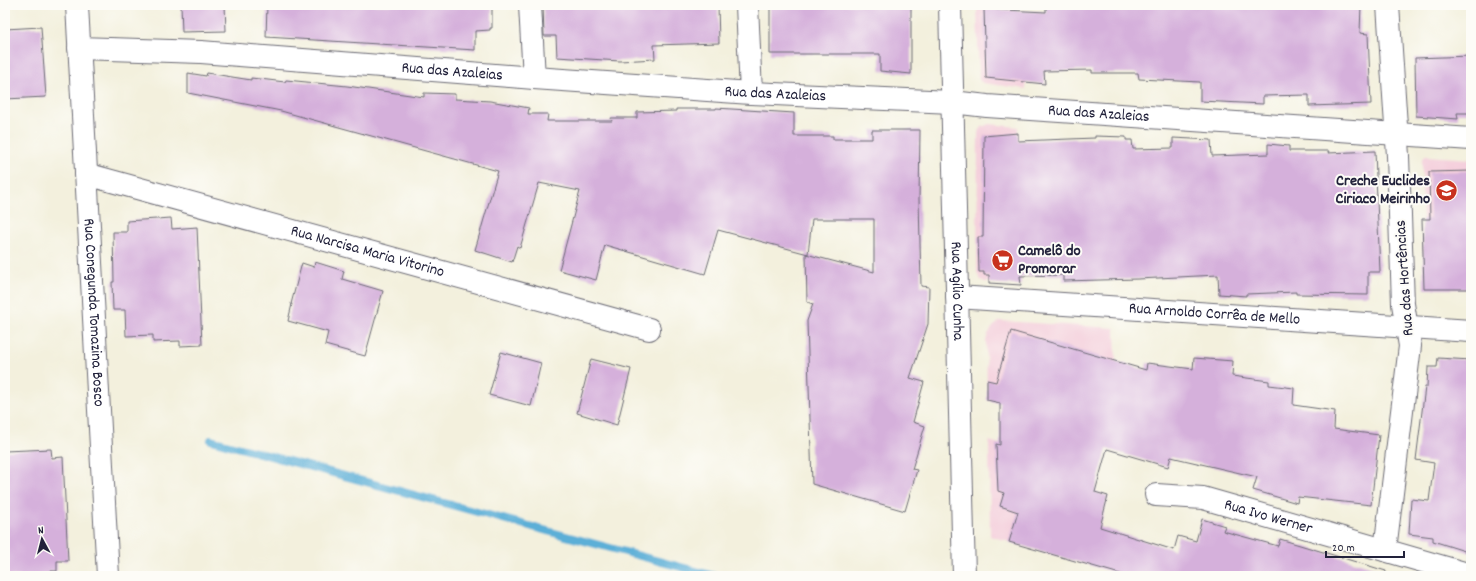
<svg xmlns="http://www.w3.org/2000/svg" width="1476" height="581" viewBox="0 0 1476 581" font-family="Dekko,sans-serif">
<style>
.built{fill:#f4cfdc}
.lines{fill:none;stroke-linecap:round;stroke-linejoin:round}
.stream{stroke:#5bafd7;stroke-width:8}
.building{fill:#d5b0db}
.minor-casing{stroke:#6b6a74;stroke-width:24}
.major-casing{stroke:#6b6a74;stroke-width:24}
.minor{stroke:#fff;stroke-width:22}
.major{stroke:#fff;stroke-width:22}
.labels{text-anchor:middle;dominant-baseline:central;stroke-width:4;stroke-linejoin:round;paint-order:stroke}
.street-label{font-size:16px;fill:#22223b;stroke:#fdfcf7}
.poi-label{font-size:16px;font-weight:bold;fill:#22223b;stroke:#fdfcf7;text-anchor:end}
</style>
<rect width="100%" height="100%" fill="#fdfcf7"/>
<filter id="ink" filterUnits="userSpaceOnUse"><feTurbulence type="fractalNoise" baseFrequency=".025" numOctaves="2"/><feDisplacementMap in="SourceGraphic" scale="8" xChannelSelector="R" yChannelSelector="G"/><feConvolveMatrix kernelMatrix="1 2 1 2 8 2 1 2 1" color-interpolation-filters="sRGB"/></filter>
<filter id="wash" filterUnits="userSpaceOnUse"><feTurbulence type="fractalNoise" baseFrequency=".012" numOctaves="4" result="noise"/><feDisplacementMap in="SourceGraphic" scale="16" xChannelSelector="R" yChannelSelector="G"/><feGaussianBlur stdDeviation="0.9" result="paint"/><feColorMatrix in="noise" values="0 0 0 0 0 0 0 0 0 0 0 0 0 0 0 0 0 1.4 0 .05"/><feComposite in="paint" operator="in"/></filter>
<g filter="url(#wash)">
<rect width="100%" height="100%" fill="#f3f0dd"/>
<!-- built -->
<path class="built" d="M977,5H988V9L1025,11L1026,89L983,83L979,80Z
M989,124L1018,127L1021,285L985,282L981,280L977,273L978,133L982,127Z
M1426,156L1471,159V237L1423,234L1422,161V159Z
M1000,321L1115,328L1117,402L987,393L986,341L988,334L993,327Z
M989,441L1062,461L1044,552L990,536Z"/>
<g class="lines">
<!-- stream -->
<path class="stream" d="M211,440L714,576"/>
</g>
<g id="blocks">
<!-- building -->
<path class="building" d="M181,5H225L226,31L182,32Z
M267,5H492V28H490V30L475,31V50L266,37Z
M543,5H718L719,43L654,45L655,59L620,61L557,57L556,36H544Z
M770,5H911V74L880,71V54H770Z
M1046,5H1361L1360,33L1368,34L1371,104L1309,106V95L1263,96V104L1200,101V82L1139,79L1138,73H1092V70L1044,71L1045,84L986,78L984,9L1046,12Z
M41,27L46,97L5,99V29Z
M1471,56V113H1457L1458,119L1416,116L1415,58Z
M188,73L206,76L207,73L251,80V78L285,82L286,80L347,86L424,97V93L455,94V99L490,101L529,108L528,114H548L547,121H612L611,118H637V112L676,111V109H716V108L794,113V136H833V139H872V130H920L919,199L921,286L929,287L928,324L910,378L924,382L913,422L925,426L912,469L917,470L905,511L812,484L807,321L813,304L807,302L806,254L874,272V219H812L808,254L718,230L705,274L605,245L596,280L559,270L580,191L539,183L520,248L517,246L512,262L475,250L498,171L281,111L188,93Z
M1018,133V141L1095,138V136L1126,137V140H1132L1133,149L1173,148V138L1211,140L1212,156L1268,154V144L1289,146V151H1329L1328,153L1375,151L1380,272H1368V295L1296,294V292L1246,294V296L1219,294L1218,275L1138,279L1063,281V275L1020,276L1021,285L989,283V275H984V272H979L978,237H983L984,136Z
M1471,171V289H1424L1422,219H1430L1429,172Z
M171,218L172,229L197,227L202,345L180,346V341L153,342V335L126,336L125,310H113L112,282H114L113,232H127V221Z
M315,262L344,271L342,279L383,291L365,356L325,345L328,332L288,321L292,304H291L302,263L314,267Z
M1011,331L1146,370L1147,363L1193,369L1194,358L1233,361L1232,376L1269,381V385L1294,388L1293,405L1335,411L1334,429L1379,435L1371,505L1298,497L1297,503L1253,490L1257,477L1171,457L1168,467L1107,449L1095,492L1108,496L1100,527L1174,550L1178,536L1196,541L1202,519L1225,526L1223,531L1278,546L1280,539L1386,571L1385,576H1127L1009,542L1018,512L1000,506L1004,493L998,491L996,444L1000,445V403L987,400V380L996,382Z
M501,352L541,363L531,406L489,395Z
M1438,358L1471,360V553L1433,541V537L1409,534L1411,499L1429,501L1434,463L1416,460L1425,387H1427L1428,367H1437Z
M591,359L631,369L617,425L577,413Z
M51,449L52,458L63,457L68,561H57V571H50V576H6V573H5V451Z"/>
</g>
</g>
<g filter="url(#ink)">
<use href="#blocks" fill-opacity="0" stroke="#6b6a74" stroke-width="1"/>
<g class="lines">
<defs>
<g id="minor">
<path id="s1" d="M77,5L108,576"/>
<path d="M530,5L534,78"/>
<path d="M747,5L751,93"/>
<path id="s2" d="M79,48L201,52L534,78L751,93L952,102L987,106L1471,139"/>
<path id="s3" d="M86,174L649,329"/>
<path id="s4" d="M957,297L1471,331"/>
<path id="s5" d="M1156,495L1203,498L1471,575"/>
<path d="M1385,550L1410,346L1403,304L1398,156L1388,5"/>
</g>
<g id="major">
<path id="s6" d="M950,5L964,576"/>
</g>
</defs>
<!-- minor casing -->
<use href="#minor" class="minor-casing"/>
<!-- major casing -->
<use href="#major" class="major-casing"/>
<!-- minor -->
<use href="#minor" class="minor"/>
<!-- major -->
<use href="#major" class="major"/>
</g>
</g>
<!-- icons -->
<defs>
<symbol id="school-disc" viewBox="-11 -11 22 22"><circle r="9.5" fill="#c8321e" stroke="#fdfcf7"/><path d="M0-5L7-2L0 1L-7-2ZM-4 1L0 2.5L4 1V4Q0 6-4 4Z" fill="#fff"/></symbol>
<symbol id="supermarket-disc" viewBox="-11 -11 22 22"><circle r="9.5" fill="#c8321e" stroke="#fdfcf7"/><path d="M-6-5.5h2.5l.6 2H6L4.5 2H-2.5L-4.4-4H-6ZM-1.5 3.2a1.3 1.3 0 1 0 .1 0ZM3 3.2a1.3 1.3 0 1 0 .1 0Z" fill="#fff"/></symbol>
</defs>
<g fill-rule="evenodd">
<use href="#school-disc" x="1434" y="178" width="25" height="25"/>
<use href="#supermarket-disc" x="990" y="248" width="25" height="25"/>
</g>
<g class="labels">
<!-- street labels -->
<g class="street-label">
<text stroke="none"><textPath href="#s2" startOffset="374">Rua das Azaleias</textPath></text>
<text stroke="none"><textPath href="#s2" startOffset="698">Rua das Azaleias</textPath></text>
<text stroke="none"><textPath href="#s2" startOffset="1022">Rua das Azaleias</textPath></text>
<text stroke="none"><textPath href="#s3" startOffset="292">Rua Narcisa Maria Vitorino</textPath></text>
<text transform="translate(1405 278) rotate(-94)">Rua das Hortências</text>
<text stroke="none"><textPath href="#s6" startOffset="286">Rua Agílio Cunha</textPath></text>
<text stroke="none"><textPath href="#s1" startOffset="308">Rua Conegunda Tomazina Bosco</textPath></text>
<text stroke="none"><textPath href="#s4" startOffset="258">Rua Arnoldo Corrêa de Mello</textPath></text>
<text stroke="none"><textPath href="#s5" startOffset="115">Rua Ivo Werner</textPath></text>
</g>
<!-- poi labels -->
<g class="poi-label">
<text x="1430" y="181">Creche Euclides<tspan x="1430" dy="18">Ciriaco Meirinho</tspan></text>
<text x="1018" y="251" text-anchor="start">Camelô do<tspan x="1018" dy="18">Promorar</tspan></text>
</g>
</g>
<!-- margin -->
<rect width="1476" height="581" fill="none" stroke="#fdfcf7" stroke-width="20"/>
<!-- north arrow -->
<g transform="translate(42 539) rotate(353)" stroke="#fdfcf7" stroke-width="3" paint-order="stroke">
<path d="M0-3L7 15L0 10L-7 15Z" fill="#22223b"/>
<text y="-6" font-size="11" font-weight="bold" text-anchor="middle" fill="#22223b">N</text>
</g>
<!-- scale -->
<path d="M1326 551v6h78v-6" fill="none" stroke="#22223b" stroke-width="2"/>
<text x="1332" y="551" font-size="12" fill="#22223b" stroke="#fdfcf7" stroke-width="3" paint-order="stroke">20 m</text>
</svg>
